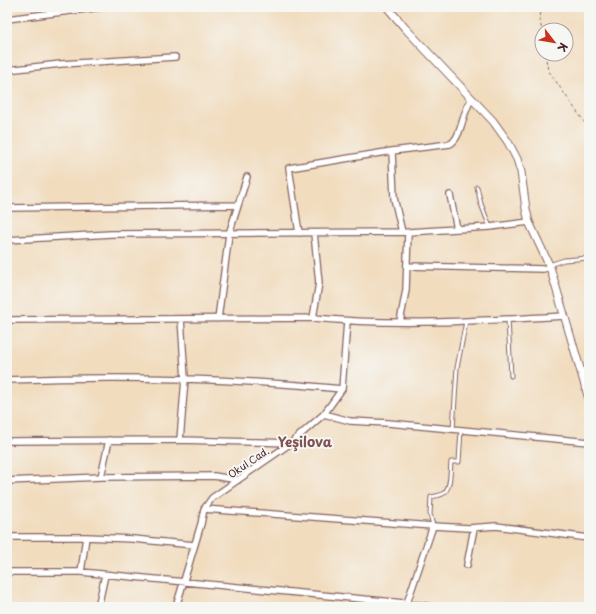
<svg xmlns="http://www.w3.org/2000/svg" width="596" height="614" viewBox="0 0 596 614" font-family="'Playpen Sans',sans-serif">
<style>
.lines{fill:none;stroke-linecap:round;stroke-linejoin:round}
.service-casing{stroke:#84615e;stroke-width:5}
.minor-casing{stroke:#84615e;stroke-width:8}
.tertiary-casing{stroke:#84615e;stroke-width:9}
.path{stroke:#84615e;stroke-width:1;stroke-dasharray:3 3;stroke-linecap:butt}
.service{stroke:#fff;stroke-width:3}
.minor{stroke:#fff;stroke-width:5.5}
.tertiary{stroke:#fff;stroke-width:7}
.labels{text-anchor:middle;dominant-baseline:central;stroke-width:4;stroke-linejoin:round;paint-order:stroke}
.street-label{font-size:10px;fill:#4a1f2b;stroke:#f6f6f2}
.district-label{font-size:14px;font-weight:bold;fill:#825254;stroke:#f6f6f2}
</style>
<rect width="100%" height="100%" fill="#f6f6f2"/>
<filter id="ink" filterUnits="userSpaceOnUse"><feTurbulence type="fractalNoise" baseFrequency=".025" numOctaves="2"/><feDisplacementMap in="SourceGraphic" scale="8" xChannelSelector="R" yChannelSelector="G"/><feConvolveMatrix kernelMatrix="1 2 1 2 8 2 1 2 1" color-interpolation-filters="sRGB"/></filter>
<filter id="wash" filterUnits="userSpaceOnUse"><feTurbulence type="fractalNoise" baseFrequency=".012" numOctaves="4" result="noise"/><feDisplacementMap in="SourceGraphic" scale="16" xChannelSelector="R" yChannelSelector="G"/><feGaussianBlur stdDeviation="0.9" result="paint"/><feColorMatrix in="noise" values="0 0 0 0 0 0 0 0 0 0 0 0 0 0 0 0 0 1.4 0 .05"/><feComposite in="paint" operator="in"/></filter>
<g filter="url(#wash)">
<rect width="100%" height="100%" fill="#f1dcbe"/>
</g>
<g filter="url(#ink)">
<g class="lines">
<defs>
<path id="service" d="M477,187L481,204L490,227
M549,265L564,260L589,258
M508,319L511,376
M453,429L457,368L466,321
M433,526L430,514L431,497C435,496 440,496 444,493C451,488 450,471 451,462H459L461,429"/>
<path id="minor" d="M7,19L102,7
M7,70L61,64L175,57
M392,151L394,198L402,232
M450,195L457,229
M7,208L238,205
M299,233L289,168L392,151L450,144C462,138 462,111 472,99
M7,240L111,234L408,232L490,227L529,222
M407,266L543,269L550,267
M313,318L319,283L314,233
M218,319L229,234L247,177
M7,320L313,318C396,326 481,321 564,316
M400,322L406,290L408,232
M7,380C119,376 231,378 342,389
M324,414L350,421L388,423L589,442
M180,440L185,379L181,319
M7,441L180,440L291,443
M101,477L109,440
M7,481L101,477L214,476L238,480
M204,509L433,526L469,528L496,526L589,538
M7,537H86L81,572
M86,537L133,539L194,545
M467,565L474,528
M7,572H81L404,603L432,607
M407,603L433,526
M98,607L105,575
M176,607L201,524L204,509L212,498L291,443L324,414L342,389L347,321"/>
<path id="tertiary" d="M387,7L405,28L493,121L508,142L517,159L521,172L526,209L529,222L550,267L589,399"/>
</defs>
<!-- service casing -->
<use href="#service" class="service-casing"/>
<!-- minor casing -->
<use href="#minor" class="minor-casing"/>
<!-- tertiary casing -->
<use href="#tertiary" class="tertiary-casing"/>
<!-- path -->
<path class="path" d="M541,7L540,21L542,31
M545,54L548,70L587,126"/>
<!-- service -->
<use href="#service" class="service"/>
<!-- minor -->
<use href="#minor" class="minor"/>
<!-- tertiary -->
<use href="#tertiary" class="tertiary"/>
</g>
</g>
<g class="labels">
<!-- street labels -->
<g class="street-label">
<text transform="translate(248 462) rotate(-34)">Okul Cad.</text>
</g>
<!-- district labels -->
<g class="district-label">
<text x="305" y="441">Yeşilova</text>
</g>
</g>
<!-- margin -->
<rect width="596" height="614" fill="none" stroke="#f6f6f2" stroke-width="24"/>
<!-- north arrow -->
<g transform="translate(554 42) rotate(121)"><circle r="19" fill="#f6f6f2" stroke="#b1a0a2"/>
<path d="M0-3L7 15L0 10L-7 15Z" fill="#c8321e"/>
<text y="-6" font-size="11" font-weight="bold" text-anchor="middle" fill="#4a1f2b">K</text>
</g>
</svg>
